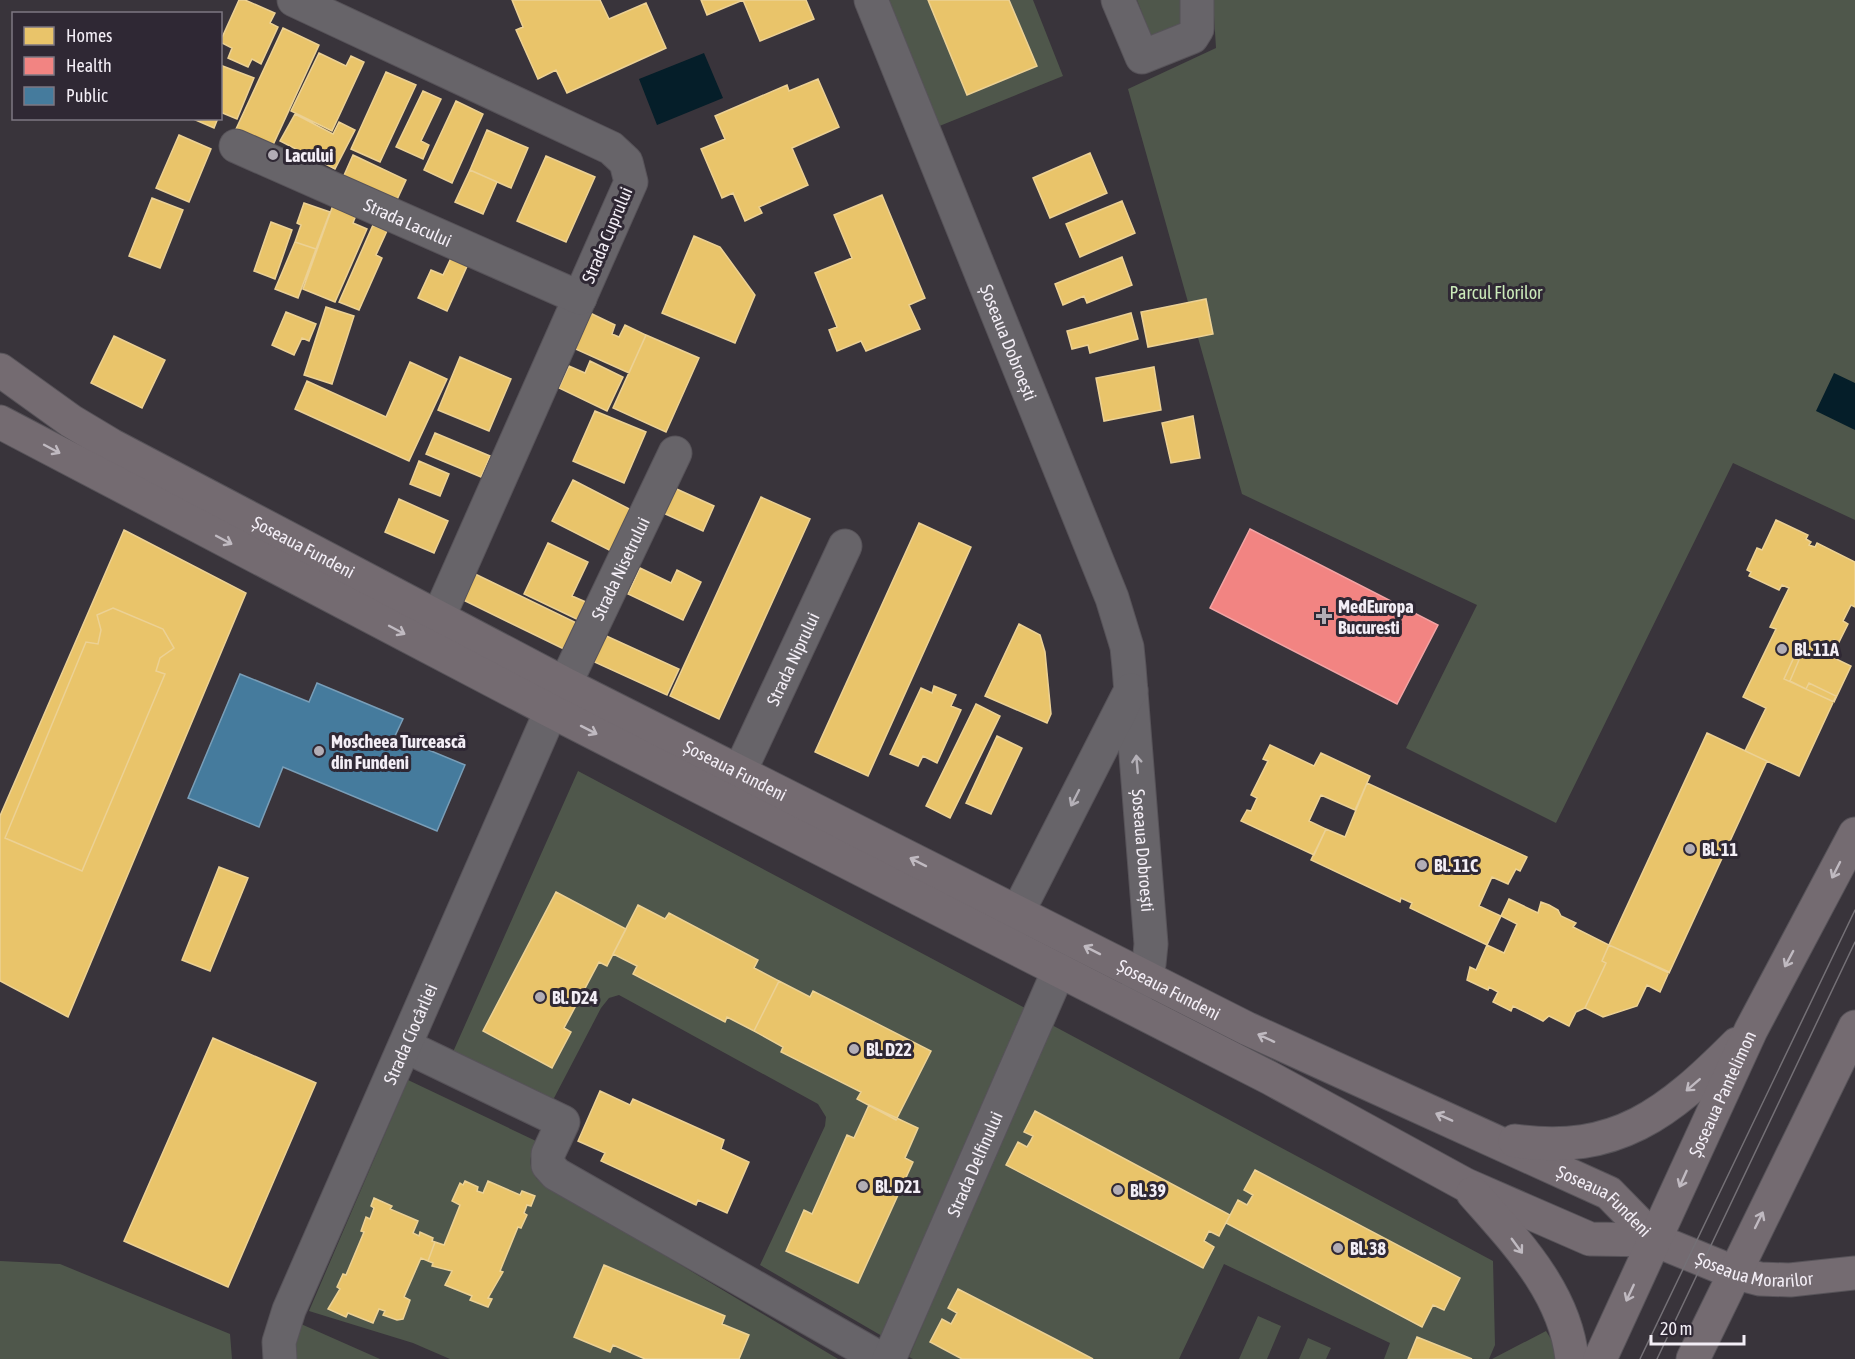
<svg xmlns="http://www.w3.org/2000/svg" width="1855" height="1359" viewBox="0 0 1855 1359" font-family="'Asap Condensed',sans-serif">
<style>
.green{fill:#4f574b}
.water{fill:#051e29}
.homes{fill:#e9c46a;stroke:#ecd194;stroke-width:1.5}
.health{fill:#f28482;stroke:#f2a4a5;stroke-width:1.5}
.public{fill:#457b9d;stroke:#799eb8;stroke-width:1.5}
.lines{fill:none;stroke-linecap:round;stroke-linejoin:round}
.minor-casing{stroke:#575359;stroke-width:35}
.major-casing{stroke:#575359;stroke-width:35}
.minor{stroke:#676469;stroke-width:33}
.major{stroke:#746b71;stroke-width:33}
.tram{stroke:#747076;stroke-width:1.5}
.oneway{stroke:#c0bac1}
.oneway2{stroke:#b4b0b7}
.poi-dot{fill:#b2adb5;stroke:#2f2834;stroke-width:2}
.labels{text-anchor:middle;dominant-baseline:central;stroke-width:6;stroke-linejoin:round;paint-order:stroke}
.poi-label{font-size:18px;font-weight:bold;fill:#f3eef6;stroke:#2f2834;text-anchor:start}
.street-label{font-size:18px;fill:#f3eef6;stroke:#2f2834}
.park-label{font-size:18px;fill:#cbeaba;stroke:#2f2834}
</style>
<rect width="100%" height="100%" fill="#39343b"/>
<!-- green -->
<path class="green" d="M886,0H1033L1063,76L937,127Z
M1137,0H1185L1186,27L1153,41Z
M1213,0H1855V520L1733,463L1556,823L1406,748L1477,605L1242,494L1128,89L1216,48Z
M578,771L1025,1008L882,1336L760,1265L825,1126L826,1117L818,1104L619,995L609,998L601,1008L553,1100L453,1052Z
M1050,1024L1493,1261L1495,1345L1489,1359H1384L1390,1343L1224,1264L1179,1359H913L909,1357Z
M408,1080L536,1141C530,1157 527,1165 537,1179L838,1359H450L413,1343L309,1311Z
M0,1261L60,1264L230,1334L232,1359H0Z
M1258,1316L1281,1326L1267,1359H1239Z
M301,1324L380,1359H294L292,1346Z
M1546,1331L1556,1347L1557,1359H1492Z
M1308,1338L1331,1348L1326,1359H1299Z"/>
<!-- water -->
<path class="water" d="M704,53L723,98L657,125L639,79Z
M1834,373L1855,383V430L1816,411Z"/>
<!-- homes -->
<path class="homes" d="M239,0H245L275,13L270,23L278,27L261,64L252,59L248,67L228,58L232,48L220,42Z
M512,0H600L609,19L646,3L666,48L567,93L556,70L538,79L516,30L523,27Z
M701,0H806L814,19L760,41L743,0L707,15Z
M928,0H1009L1037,66L967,95Z
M283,28L319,45L273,145L236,129Z
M319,53L346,66L351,56L364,62L332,131L291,111Z
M220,65L254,78L237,119L220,112Z
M386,72L416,85L380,162L351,149Z
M818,79L839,127L792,148L808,185L759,207L762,213L745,221L733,193L722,198L701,149L725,139L715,116L787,85L789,91Z
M423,91L441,99L421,141L429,145L423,159L396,147Z
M456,101L483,114L452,183L424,170Z
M295,114L333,134L339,122L355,130L335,169L280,141Z
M191,118H218L214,128Z
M487,130L528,148L511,188L470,170Z
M179,135L211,149L189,202L156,188Z
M1090,153L1107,193L1050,218L1033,178Z
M353,155L406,180L394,206L341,182Z
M546,156L595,177L566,242L517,221Z
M470,170L497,182L483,214L455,202Z
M882,195L925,298L909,305L920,329L866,351L861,341L837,351L829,330L837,327L815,273L852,258L834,215Z
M152,198L183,210L160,268L129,256Z
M1122,201L1135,233L1080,257L1066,224Z
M304,203L330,212L316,249L295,242L301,225L297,223Z
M333,205L358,210L353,223L367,229L335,302L303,289Z
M271,222L292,230L275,279L254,271Z
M373,225L387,231L376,255L382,258L359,310L339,302Z
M694,236L720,247L755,295L735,343L662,313Z
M295,242L316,249L298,298L275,289Z
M452,256L468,264L447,311L418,298L431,270L443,275Z
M1122,257L1132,285L1087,303L1084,296L1063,305L1055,284Z
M1206,299L1213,334L1148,347L1141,312Z
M326,307L354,316L332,384L304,375Z
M286,312L316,324L309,341L302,338L294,355L272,345Z
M588,312L615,325L612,334L619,337L625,325L646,335L629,373L571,347Z
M1131,313L1138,339L1090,353L1088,345L1072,349L1067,331Z
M646,335L699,358L666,432L613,408Z
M114,336L165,360L142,408L91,383Z
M460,357L511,379L489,431L438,410Z
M590,361L623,377L607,411L559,388L569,366L585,373Z
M410,362L447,379L409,461L295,409L307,381L386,417Z
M1154,367L1161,410L1104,421L1096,378Z
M595,411L646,432L624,483L573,461Z
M1193,416L1200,458L1171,463L1162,423Z
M435,433L490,456L481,477L426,454Z
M419,461L449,474L440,496L410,484Z
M573,480L639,514L619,555L552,521Z
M670,486L714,506L703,531L659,511Z
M761,497L810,519L719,719L670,696Z
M399,499L448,521L434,553L385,532Z
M1776,520L1808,535L1806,539L1811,542L1809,545L1815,547L1817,543L1855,562V607L1851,605L1843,621L1848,624L1839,642L1834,640L1827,655L1801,642L1794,658L1799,660L1790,681L1806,689L1809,683L1836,696L1799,776L1745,751L1766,708L1743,697L1776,629L1770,627L1789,588L1782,585L1779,590L1749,576L1751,572L1747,570L1757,548L1762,550Z
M919,523L971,547L868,776L815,752Z
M124,530L246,593L68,1017L0,981V816Z
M548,543L588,562L572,596L595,606L587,624L524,594Z
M640,568L671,583L677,570L701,582L683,620L628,594Z
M473,573L585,627L572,653L461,599Z
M113,608L163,629L174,648L160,658L156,671L165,674L82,871L5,838L86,642L98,644L101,630L97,615Z
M1019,624L1040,635L1045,652L1051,714L1047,723L985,696Z
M602,634L679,669L667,695L590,660Z
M1801,642L1851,666L1834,702L1784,679Z
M934,686L956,695L951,706L961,710L937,763L923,756L918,766L890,754L921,688L932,693Z
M976,704L1000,716L950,818L926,806Z
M1707,733L1767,761L1669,973L1609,945Z
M997,736L1022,748L991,814L966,803Z
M1270,745L1314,766L1321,753L1370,776L1355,810L1321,795L1309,821L1326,829L1314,855L1241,821L1247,810L1251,811L1257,798L1251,795L1268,761L1263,759Z
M1367,783L1527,857L1520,871L1516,869L1508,884L1492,877L1479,906L1501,916L1487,945L1410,908L1412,903L1401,898L1400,902L1311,860L1326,829L1345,837Z
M219,867L248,878L210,971L182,960Z
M556,892L626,929L607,966L599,962L564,1028L571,1032L552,1068L483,1031Z
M1509,899L1538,913L1541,902L1549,905L1558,910L1561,916L1576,923L1573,927L1609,945L1602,961L1606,963L1585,1008L1576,1012L1569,1026L1549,1016L1543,1021L1513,1006L1511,1011L1493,1002L1498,992L1489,987L1488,990L1467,980L1470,967L1476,970L1487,945L1504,953L1517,924L1501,916Z
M638,905L665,919L669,913L758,960L754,968L779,981L754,1031L727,1017L725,1022L633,974L637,966L613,954Z
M1609,945L1669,972L1660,992L1647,985L1637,1006L1603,1017L1585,1008L1606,963L1602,961Z
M779,981L810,997L813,991L931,1051L896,1120L857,1099L861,1092L781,1052L783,1047L754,1031Z
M213,1038L316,1083L228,1287L124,1241Z
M600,1091L630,1105L633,1099L724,1140L721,1149L749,1162L727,1213L698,1200L696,1205L601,1161L605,1153L578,1141Z
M869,1105L918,1128L905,1158L913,1162L858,1283L786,1251L804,1210L812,1214L847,1135L854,1138Z
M1035,1111L1230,1215L1219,1236L1209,1231L1204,1241L1214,1247L1203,1268L1006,1165L1018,1142L1027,1147L1030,1142L1033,1136L1024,1132Z
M1255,1170L1460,1278L1444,1310L1433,1305L1422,1327L1226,1223L1238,1200L1247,1205L1253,1195L1244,1190Z
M465,1181L478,1187L477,1191L483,1193L488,1181L520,1195L522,1191L535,1196L531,1206L527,1205L524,1213L527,1215L521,1228L518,1227L500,1271L503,1272L488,1298L492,1299L488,1307L470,1300L472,1296L445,1285L452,1271L432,1266L433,1263L428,1261L435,1242L444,1245L460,1205L452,1201L460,1183L463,1185Z
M374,1198L392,1206L390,1209L418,1221L413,1233L419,1236L420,1232L433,1238L432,1241L435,1242L428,1261L421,1258L404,1297L410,1300L403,1319L397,1320L383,1315L385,1311L379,1309L373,1323L348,1313L346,1317L328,1309L340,1289L337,1287L343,1274L346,1275L364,1232L361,1231L366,1217L370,1219L374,1208L371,1206Z
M604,1265L725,1316L722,1324L749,1335L739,1359H645L613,1345L610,1352L574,1337Z
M958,1289L1055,1339L1093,1359H962L930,1342L942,1319L951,1324L957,1313L948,1308Z
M1417,1337L1472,1359H1408Z"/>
<!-- health -->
<path class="health" d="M1250,529L1438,625L1397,704L1210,608Z"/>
<!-- public -->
<path class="public" d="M240,674L309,702L317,683L403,719L395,736L465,765L437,831L283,767L259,827L188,798Z"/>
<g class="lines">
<defs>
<g id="minor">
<path d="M294,0L611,148L626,162L631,182L427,643"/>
<path id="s1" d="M871,0L1112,598L1127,647L1129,667L1151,944L1149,964L1132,1002"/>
<path d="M1118,0L1142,57L1192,37L1197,29V0"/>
<path id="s2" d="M236,146L580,298"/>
<path id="s3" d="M565,684L675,453"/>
<path id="s4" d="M739,773L845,546"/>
<path d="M1005,937L1131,690"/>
<path d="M405,1046L563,1122L548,1154V1165L556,1174L881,1359"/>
<path id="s5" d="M280,1359L279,1342L289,1310L551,711"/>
<path id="s6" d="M889,1359L1059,970"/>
</g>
<g id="major">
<path id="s7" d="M0,370L71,421L111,445L565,684L1248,1029L1609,1193L1655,1240"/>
<path id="s8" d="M0,422L551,711L1270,1078L1466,1185L1590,1239L1655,1240L1733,1272L1760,1279L1790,1280L1855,1273"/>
<path d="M1515,1141C1617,1155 1668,1113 1737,1044"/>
<path d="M1473,1193C1516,1242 1565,1292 1572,1359"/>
<path id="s9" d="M1600,1359L1751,1030L1855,834"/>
<path d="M1693,1359L1855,1027"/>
</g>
</defs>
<!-- minor casing -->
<use href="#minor" class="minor-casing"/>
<!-- major casing -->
<use href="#major" class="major-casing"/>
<!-- minor -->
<use href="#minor" class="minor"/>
<!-- major -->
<use href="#major" class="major"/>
<!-- tram -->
<path class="tram" d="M1640,1359L1855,910
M1657,1359L1855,942"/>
</g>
<!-- one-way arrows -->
<defs><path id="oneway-shaft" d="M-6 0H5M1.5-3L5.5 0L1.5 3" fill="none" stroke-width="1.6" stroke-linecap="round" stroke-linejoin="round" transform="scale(1.5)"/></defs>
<g class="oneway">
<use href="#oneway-shaft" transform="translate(52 449) rotate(28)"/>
<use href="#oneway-shaft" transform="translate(224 540) rotate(28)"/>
<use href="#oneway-shaft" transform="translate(397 630) rotate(28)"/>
<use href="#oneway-shaft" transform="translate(589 730) rotate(27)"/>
<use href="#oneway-shaft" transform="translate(918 862) rotate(-153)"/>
<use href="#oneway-shaft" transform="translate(1836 870) rotate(117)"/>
<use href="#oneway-shaft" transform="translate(1092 950) rotate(-153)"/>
<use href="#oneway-shaft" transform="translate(1789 959) rotate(118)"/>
<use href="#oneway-shaft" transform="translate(1266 1038) rotate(-155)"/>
<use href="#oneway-shaft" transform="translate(1693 1085) rotate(139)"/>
<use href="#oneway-shaft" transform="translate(1444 1117) rotate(-156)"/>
<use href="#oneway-shaft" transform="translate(1683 1179) rotate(114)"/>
<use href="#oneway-shaft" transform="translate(1759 1220) rotate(-64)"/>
<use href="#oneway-shaft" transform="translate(1517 1246) rotate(54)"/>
<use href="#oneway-shaft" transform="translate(1630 1293) rotate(115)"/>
</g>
<g class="oneway2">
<use href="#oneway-shaft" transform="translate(1137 764) rotate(-95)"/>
<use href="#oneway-shaft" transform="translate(1075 798) rotate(117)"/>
</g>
<!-- markers -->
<g class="poi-dot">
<circle cx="273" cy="155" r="6"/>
<path d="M1321 607h6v6h6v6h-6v6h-6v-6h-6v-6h6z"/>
<circle cx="1782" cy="649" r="6"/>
<circle cx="319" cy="751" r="6"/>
<circle cx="1690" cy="849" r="6"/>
<circle cx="1422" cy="865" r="6"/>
<circle cx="540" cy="997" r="6"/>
<circle cx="854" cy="1049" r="6"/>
<circle cx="863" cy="1186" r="6"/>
<circle cx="1118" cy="1190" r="6"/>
<circle cx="1338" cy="1248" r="6"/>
</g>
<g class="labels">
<!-- poi labels -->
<g class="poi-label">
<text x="285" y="155">Lacului</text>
<text x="1338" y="606">MedEuropa<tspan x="1338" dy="21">Bucuresti</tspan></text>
<text x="1794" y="649">Bl. 11A</text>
<text x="331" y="741">Moscheea Turcească<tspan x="331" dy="21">din Fundeni</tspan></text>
<text x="1702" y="849">Bl. 11</text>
<text x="1434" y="865">Bl. 11C</text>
<text x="552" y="997">Bl. D24</text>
<text x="866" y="1049">Bl. D22</text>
<text x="875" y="1186">Bl. D21</text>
<text x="1130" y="1190">Bl. 39</text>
<text x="1350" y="1248">Bl. 38</text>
</g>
<!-- street labels -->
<g class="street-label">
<text stroke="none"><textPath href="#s2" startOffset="188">Strada Lacului</textPath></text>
<text transform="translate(607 235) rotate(-67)">Strada Cuprului</text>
<text stroke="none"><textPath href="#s1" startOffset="369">Șoseaua Dobroești</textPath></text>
<text stroke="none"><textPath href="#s7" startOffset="352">Șoseaua Fundeni</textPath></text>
<text stroke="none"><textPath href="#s3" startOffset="128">Strada Nisetrului</textPath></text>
<text stroke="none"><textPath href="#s4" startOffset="126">Strada Niprului</textPath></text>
<text stroke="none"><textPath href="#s7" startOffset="838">Șoseaua Fundeni</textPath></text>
<text stroke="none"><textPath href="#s1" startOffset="900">Șoseaua Dobroești</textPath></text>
<text stroke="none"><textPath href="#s7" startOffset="1324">Șoseaua Fundeni</textPath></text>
<text stroke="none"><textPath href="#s5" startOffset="352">Strada Ciocârliei</textPath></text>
<text stroke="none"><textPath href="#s9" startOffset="292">Șoseaua Pantelimon</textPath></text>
<text stroke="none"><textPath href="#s6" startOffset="213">Strada Delfinului</textPath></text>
<text stroke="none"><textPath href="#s7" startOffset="1809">Șoseaua Fundeni</textPath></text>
<text stroke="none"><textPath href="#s8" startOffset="1958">Șoseaua Morarilor</textPath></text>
</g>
<!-- park labels -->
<g class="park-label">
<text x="1496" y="292">Parcul Florilor</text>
</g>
</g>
<!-- legend -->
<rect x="12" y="12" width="210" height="108" fill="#2f2834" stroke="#7d7782" stroke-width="1.5"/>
<rect x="24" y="27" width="30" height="18" fill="#e9c46a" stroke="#7d7782" stroke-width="1.5"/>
<text x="66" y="42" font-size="18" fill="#f3eef6">Homes</text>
<rect x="24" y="57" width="30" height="18" fill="#f28482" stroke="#7d7782" stroke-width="1.5"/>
<text x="66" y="72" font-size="18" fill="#f3eef6">Health</text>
<rect x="24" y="87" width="30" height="18" fill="#457b9d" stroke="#7d7782" stroke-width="1.5"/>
<text x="66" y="102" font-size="18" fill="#f3eef6">Public</text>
<!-- scale -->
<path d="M1651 1335v9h93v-9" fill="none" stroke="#f3eef6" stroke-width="3"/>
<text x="1660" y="1335" font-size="18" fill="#f3eef6" stroke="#2f2834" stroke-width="4.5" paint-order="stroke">20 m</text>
</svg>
